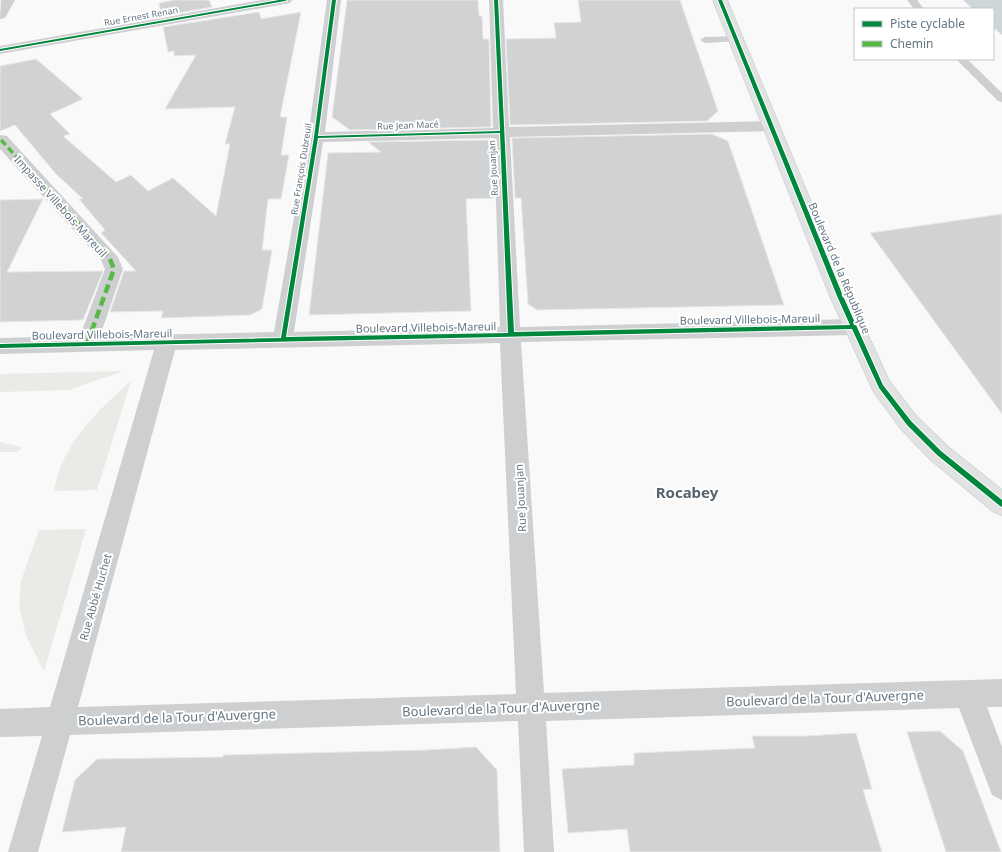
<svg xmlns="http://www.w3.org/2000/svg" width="1002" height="852" viewBox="0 0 1002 852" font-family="'Noto Sans',sans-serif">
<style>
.green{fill:#e8ebe6}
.water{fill:#ced6d9}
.building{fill:#d0d2d3;stroke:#e8e8e8}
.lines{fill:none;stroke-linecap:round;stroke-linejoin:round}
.primary-casing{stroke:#d5d6d7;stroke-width:2}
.service{fill:#cecfd0;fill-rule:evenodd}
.minor{fill:#cecfd0;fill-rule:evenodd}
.primary{fill:#e1e2e2;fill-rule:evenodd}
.quiet-far1{stroke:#58b947;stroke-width:3.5;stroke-dasharray:7 3.5;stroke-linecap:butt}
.quiet{stroke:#58b947;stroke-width:4.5;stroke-dasharray:9 4.5;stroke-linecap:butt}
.cycleway-casing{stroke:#fff;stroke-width:2}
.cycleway{fill:#00873e;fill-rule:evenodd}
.labels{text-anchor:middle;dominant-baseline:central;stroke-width:4;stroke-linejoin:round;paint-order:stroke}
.far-street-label{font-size:9px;fill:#657683;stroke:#fff}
.street-label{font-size:11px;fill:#657683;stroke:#fff}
.near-street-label{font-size:13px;fill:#657683;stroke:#fff}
.district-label{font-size:15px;font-weight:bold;fill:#57646e;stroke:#fff}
</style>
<rect width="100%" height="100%" fill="#f9f9f9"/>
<!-- green -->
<path class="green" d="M123,371L69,390L0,392V374Z
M131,381L97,490L54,491C62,444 96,412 131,381Z
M0,442L21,447V449L17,452H0Z
M86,529L44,671L26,636L19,605L21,581L39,530Z"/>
<!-- water -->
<path class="water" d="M963,0H1002V35L993,27V9H973Z"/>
<!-- building -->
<path class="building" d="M175,0H209L212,7L161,16L159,3Z
M347,0H478L479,16H482L483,39H489L491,127L350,130L332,117Z
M578,0H680L718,111L707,121L510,125L506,39L556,38L554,23L581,22Z
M259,12L261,19L301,12L280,117H287L281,155H289L281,199H268L262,250H272L262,309L250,315L161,318L163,311L110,312L124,271H136L101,233L105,230L79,199H83L56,174L15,125L0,131V66L36,59L83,99L50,114L70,134L63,136L116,182L131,175L148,191L173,178L216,216L230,144H225L235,107L165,109L196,55L174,56V51L168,52L163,27Z
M712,134L728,141L784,305L537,310L528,304L521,198H515L512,138Z
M493,140L494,198L466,199L471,311L309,315L328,153L381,152L368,142Z
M43,199L7,272L103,271L83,320L0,322V200Z
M1002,214V414L870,233Z
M940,731L963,751L1001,852H946L907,732Z
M856,733L872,789L863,790L882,852H630L627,829L568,833L562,769L634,765V753L755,748L752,736H806Z
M476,747L497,770L500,852H121L126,827L62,832L75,780L97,759L223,757V755L426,750Z"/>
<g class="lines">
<defs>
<path id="primary" d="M713,0H727L850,296L889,381L917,417L947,446L1002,490V515L994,512L931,460L901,429L874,392L830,296Z"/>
</defs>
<!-- primary casing -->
<use href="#primary" class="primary-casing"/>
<!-- service -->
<path class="service" d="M907,0H917L924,9H914Z
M736,36L741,39L739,41L705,43L700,40L705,37Z
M956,59H967L1002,93V102L998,101Z"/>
<!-- minor -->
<path class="minor" d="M1,0H15L5,18L0,19Z
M262,0H292L290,3L285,4L0,54V46Z
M327,0H341L325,132L493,128L489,0H503L509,127L770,121L776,123L778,126L776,129L770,131L510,137L520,327L853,319L860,322L863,327L860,332L853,335L521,342L544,693L1002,679V707H987L1002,747V800L992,795L959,708L546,721L554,852H524L518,721L70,735L38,852H8L42,736L0,737V709L50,707L154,350L0,354V338L80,336L105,269L101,260L0,149V135L7,136L118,257L123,269L100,336L274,332L308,137ZM494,138L500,327L294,332L323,142ZM500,343L516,694L78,707L175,350Z"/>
<!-- primary -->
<use href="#primary" class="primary"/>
<!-- quiet-far1 -->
<path class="quiet-far1" d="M1,140L66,210"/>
<!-- quiet -->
<path class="quiet" d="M65,209L109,257L114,269L87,344"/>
<defs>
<path id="cycleway" d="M279,0H287L285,1L0,51V49Z
M332,0H336L318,136L500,131L494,0H498L514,332L850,325L837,296L718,0H722L843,296L883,385L911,421L941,451L1002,500V507L1000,506L937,455L907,425L879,388L852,329L0,348V344L281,338L314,137ZM500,133L508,333L286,337L318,138Z"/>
</defs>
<!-- cycleway casing -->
<use href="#cycleway" class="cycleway-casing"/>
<!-- cycleway -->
<use href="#cycleway" class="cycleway"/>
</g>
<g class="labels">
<!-- far-street labels -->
<g class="far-street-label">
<text transform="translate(141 16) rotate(-10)">Rue Ernest Renan</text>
<text transform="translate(408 125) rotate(-2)">Rue Jean Macé</text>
<text transform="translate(493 168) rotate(-93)">Rue Jouanjan</text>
<text transform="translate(301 169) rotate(-81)">Rue François Dubreuil</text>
</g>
<!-- street labels -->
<g class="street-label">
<text transform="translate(61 206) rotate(48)">Impasse Villebois-Mareuil</text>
<text transform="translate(840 268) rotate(67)">Boulevard de la République</text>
<text transform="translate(750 319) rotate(-1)">Boulevard Villebois-Mareuil</text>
<text transform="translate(426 327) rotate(-1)">Boulevard Villebois-Mareuil</text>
<text transform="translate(102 334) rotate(-1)">Boulevard Villebois-Mareuil</text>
<text transform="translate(520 498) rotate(-93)">Rue Jouanjan</text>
<text transform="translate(95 597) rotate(-74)">Rue Abbé Huchet</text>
</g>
<!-- near-street labels -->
<g class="near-street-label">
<text transform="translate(825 698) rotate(-2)">Boulevard de la Tour d'Auvergne</text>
<text transform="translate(501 708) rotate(-2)">Boulevard de la Tour d'Auvergne</text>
<text transform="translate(177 717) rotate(-2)">Boulevard de la Tour d'Auvergne</text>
</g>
<!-- district labels -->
<g class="district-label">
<text x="687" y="492">Rocabey</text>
</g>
</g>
<!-- legend -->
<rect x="854" y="8" width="140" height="52" fill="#ffffff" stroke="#c1c8cd"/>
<rect x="862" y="21" width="20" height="6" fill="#00873e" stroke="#c1c8cd"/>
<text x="890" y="28" font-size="12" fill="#657683">Piste cyclable</text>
<rect x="862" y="41" width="20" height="6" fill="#58b947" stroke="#c1c8cd"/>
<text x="890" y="48" font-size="12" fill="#657683">Chemin</text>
</svg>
